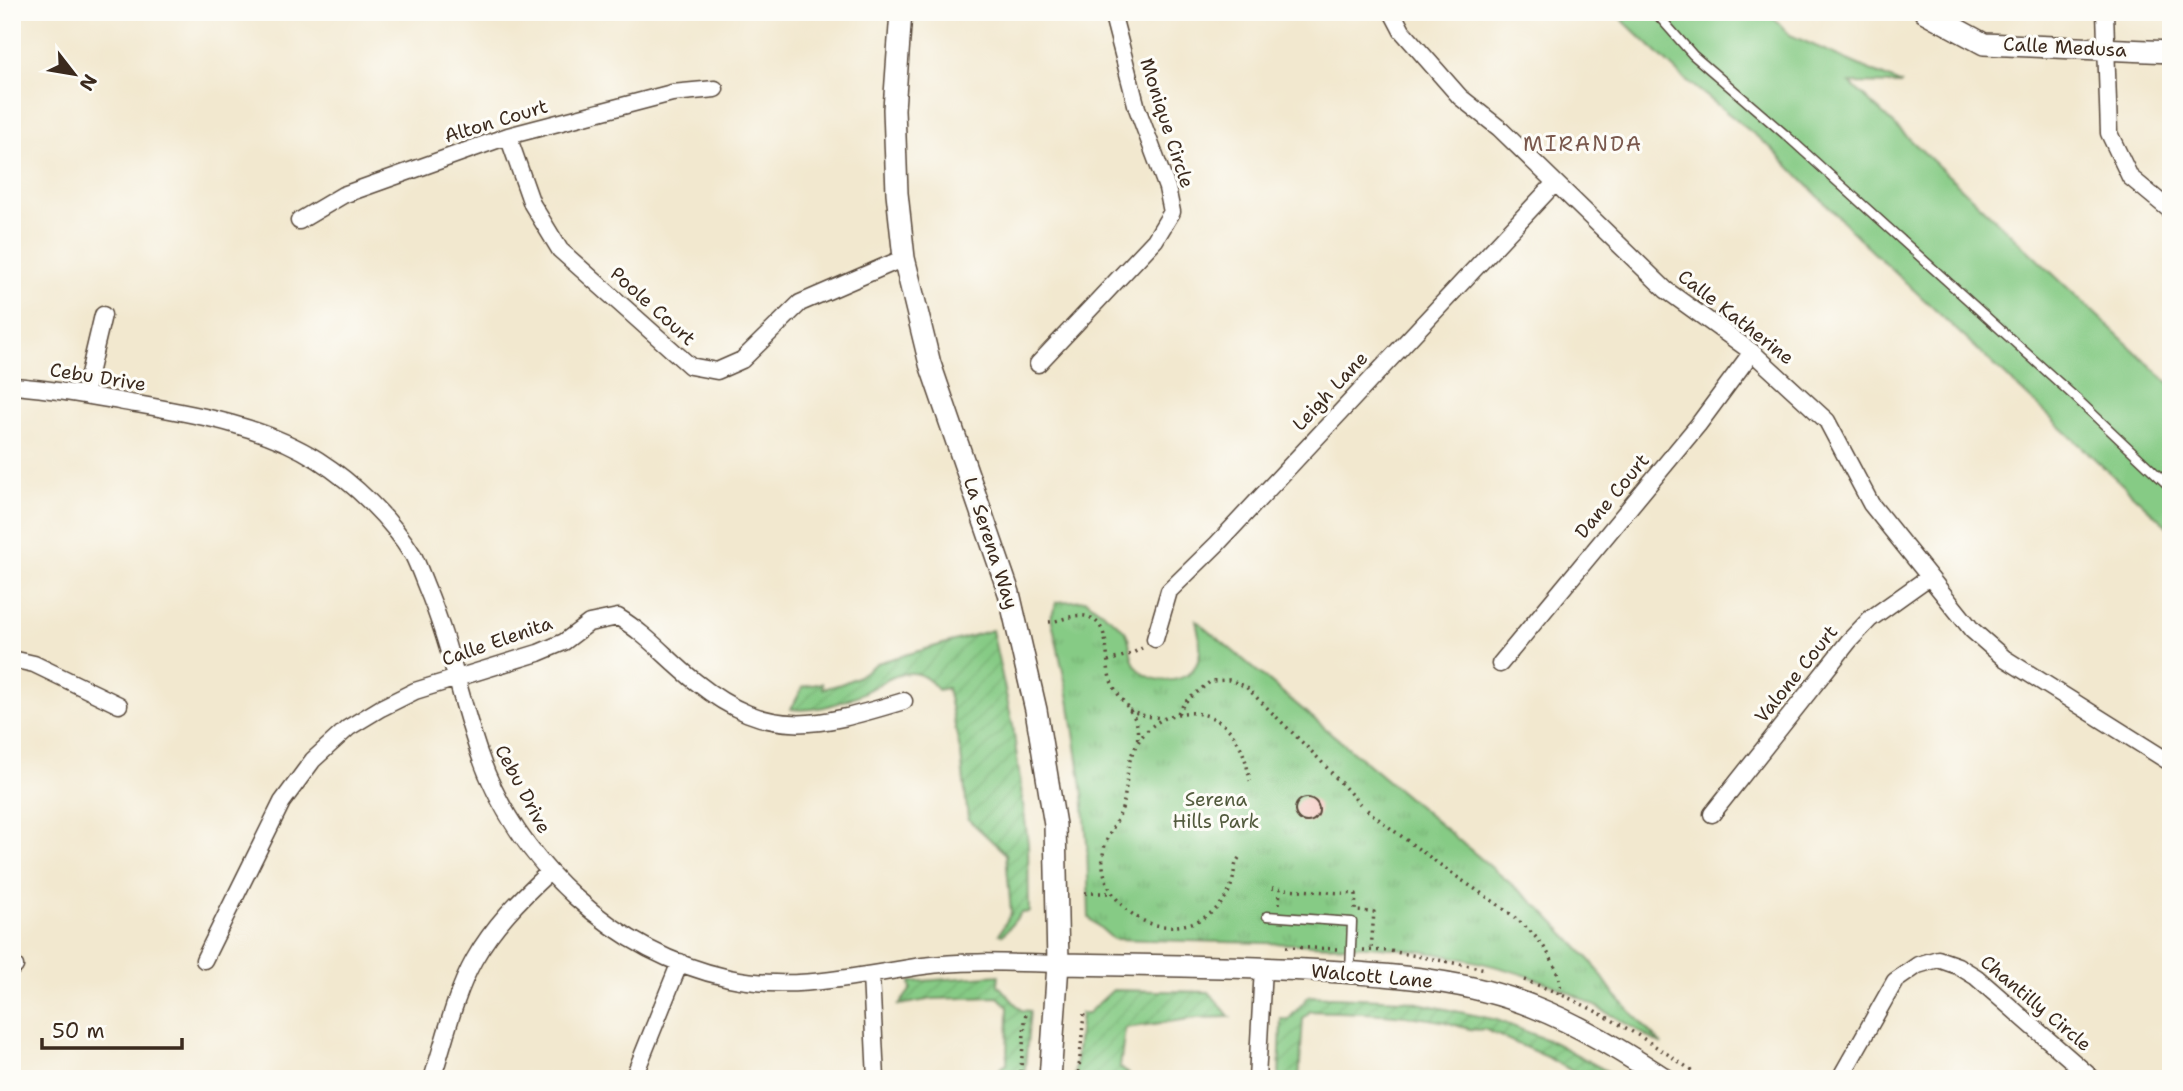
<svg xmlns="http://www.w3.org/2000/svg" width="2183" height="1091" viewBox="0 0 2183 1091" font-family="'Shantell Sans',sans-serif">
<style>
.grass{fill:#86cb85;stroke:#607a52;stroke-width:2}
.park{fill:url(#park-tufts);stroke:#607a52;stroke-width:2}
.garden{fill:url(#garden-furrows);stroke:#607a52;stroke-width:2}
.building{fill:#efafa6}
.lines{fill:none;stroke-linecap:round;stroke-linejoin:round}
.lane-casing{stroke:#564639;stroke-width:11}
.street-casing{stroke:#564639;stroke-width:19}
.secondary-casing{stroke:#564639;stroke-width:24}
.path{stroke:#564639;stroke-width:3.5;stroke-dasharray:2 5;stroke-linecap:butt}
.lane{stroke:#fff;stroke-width:8}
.street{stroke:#fff;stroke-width:16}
.secondary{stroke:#fff;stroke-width:21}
.labels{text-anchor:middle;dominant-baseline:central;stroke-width:6;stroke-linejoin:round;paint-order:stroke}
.street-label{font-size:19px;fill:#3b2a1e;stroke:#fdfcf7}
.park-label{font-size:19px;fill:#525a3d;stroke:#fdfcf7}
.neighbourhood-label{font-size:21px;letter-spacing:2px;fill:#7a594e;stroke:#fdfcf7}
</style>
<defs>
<pattern id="park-tufts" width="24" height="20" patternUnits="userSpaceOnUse" patternTransform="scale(1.75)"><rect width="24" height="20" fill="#86cb85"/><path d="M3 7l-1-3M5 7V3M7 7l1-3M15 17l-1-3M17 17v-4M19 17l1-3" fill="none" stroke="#75ae72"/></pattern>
<pattern id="garden-furrows" width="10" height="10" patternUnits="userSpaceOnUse" patternTransform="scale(1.75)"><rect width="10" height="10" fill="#86cb85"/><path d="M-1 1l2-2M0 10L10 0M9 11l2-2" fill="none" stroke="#75ae72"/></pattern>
</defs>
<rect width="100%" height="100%" fill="#fdfcf7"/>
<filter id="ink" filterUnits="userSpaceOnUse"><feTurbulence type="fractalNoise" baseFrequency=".0143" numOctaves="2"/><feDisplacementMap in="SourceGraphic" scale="14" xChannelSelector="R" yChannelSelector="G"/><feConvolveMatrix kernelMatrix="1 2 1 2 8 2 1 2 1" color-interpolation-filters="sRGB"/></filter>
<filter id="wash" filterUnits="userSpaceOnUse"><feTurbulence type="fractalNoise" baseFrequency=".00686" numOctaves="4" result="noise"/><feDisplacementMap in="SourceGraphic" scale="28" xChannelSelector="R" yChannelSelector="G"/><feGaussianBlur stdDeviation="1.57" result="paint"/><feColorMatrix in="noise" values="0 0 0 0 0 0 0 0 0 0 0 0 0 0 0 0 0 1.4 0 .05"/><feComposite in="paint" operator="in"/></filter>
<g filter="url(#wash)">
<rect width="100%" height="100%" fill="#f2e8cf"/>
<!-- grass -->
<path class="grass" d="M1614,12H1768L1790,35L1902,84L1850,83L2171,385V530L1872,251L1770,147L1680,75Z"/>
<!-- park -->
<path class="park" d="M1086,600C1098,610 1115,620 1125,631C1130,638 1130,650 1132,658C1140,680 1168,686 1187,675C1206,662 1200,639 1196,620L1541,909L1591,961L1615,995L1662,1045C1631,1027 1600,1007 1568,992C1515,967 1438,951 1380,947C1353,944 1326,947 1299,944L1113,939L1089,918L1087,843L1083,794L1069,699L1051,617L1057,602Z"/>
<!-- garden -->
<path class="garden" d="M992,630L1013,726L1028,843L1029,912L1021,913L1003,935L999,934L1011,913L1006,854L968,819L961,755L947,688L938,690C912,655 886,683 856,696C835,705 814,712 791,709L803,687L822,683L823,689L841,684L857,677L877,663Z
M999,975L998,985L1021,1010L1030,1011L1024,1079H999L1000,1068L1007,1064L1008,1007L998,997L933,999L899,1005L911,989L910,982Z
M1113,990L1209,992L1230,1017L1197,1018L1125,1028L1120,1067L1130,1076L1129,1079H1074L1081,1013H1088Z
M1309,996L1404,1000L1497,1020L1555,1043L1621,1079H1587L1545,1056L1484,1029C1470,1032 1456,1024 1441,1021C1398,1013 1354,1013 1310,1011L1303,1019L1299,1079H1279L1281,1019L1288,1020Z"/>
<g id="blocks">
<!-- building -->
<path class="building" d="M1295 810a12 12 0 1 1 24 0a12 12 0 1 1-24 0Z"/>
</g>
</g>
<g filter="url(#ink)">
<use href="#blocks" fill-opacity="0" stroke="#564639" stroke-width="2"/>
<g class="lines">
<defs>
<path id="lane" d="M1655,12L1693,55L1788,137L2076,398L2171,488
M1267,916L1352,922L1350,972"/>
<path id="street" d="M1392,12L1402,31L1460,97L1499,128L1666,290L1752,352L1827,421L1871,504L1972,630L2004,658L2171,763
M2105,12L2109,133L2130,177L2171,211
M508,136L532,204L560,250L690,366L717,371L742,360L800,303L904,258
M299,221L343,195L508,136L672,93L715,89
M1038,364L1155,240L1172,212L1167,188L1137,108L1112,12
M12,386C48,388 84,395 119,401C186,413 260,423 318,460C354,483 391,519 413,555C418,565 422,576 426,586C449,640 460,698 479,753C517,863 615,953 729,978C794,992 859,975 923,966C967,960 1014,963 1058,964
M84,395L103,315
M1155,639L1169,591L1217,544L1555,183
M12,659L34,664L119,705
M1500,664L1698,425L1752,352
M1712,814L1849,641L1870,619L1929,577
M204,960L282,802L313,760L348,728L381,708L415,691L538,653L564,642L589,623L618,617C648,635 669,661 696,682C771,742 820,726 904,701
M12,965L15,966
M871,975L876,1079
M1843,1073L1895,981L1918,965L1938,959L1958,966L1976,977L2093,1079
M432,1079C445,1040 454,996 474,960C493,926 520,899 549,872
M633,1079L680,962
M1257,1079L1263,967"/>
<path id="secondary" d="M901,12L894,109L897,193L904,258L930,364L1009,593L1036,710L1055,825L1058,964L1050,1079
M1925,12L1984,44L2171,52
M1058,964C1147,965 1236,966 1325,971C1395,975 1468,980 1534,1007C1580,1025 1623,1052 1665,1079"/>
</defs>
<!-- lane casing -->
<use href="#lane" class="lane-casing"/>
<!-- street casing -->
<use href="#street" class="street-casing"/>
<!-- secondary casing -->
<use href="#secondary" class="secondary-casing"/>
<!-- path -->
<path class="path" d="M1049,622C1062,621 1078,611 1091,618C1111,628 1105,660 1110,678C1115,695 1134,711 1137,725C1138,730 1137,736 1138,741
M1108,661L1131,654L1142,648
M1129,710L1145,716L1163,718
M1178,713L1185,702L1211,681L1229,680L1245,686L1318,758L1360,804
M1367,810C1395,832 1424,853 1453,874C1493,903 1558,935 1561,993
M1239,858C1233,866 1235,874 1232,883C1222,918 1180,935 1146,922C1119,910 1097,880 1104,849C1107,834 1119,821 1123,805C1128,784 1125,763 1137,744C1158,707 1209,701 1234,736C1244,750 1247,765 1250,781
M1272,888L1356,894L1355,911L1374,912L1371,950
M1085,893H1112
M1279,904L1280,889
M1286,947L1338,949
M1363,950L1390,951L1486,969
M1524,980C1590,1003 1647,1039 1704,1079
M1020,1079L1026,1011
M1078,1079L1084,1013"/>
<!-- lane -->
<use href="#lane" class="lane"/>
<!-- street -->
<use href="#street" class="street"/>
<!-- secondary -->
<use href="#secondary" class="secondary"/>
</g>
</g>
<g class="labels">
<!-- street labels -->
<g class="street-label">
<text transform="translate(2065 47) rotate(3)">Calle Medusa</text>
<text transform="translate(496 121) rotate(-17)">Alton Court</text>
<text transform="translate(1167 123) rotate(72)">Monique Circle</text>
<text transform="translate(653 306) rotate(42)">Poole Court</text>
<text transform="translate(1736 317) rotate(38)">Calle Katherine</text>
<text transform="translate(98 377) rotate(9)">Cebu Drive</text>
<text transform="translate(1330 391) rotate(-47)">Leigh Lane</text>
<text transform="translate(1612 496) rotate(-50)">Dane Court</text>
<text transform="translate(991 543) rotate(72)">La Serena Way</text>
<text transform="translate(497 641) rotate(-19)">Calle Elenita</text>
<text transform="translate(1796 674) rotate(-51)">Valone Court</text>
<text transform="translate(523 789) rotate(62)">Cebu Drive</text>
<text transform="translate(1372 976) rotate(5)">Walcott Lane</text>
<text transform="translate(2036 1003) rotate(40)">Chantilly Circle</text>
</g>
<!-- park labels -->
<g class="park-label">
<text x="1216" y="799">Serena<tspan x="1216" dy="22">Hills Park</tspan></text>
</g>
<!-- neighbourhood labels -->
<g class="neighbourhood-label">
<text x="1583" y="144">MIRANDA</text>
</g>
</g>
<!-- margin -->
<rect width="2183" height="1091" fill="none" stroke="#fdfcf7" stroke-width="42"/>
<!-- north arrow -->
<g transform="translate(74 74) rotate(121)" stroke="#fdfcf7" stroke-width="5" paint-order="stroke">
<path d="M0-5L12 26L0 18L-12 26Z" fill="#3b2a1e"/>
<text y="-10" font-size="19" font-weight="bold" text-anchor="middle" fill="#3b2a1e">N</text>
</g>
<!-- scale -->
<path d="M42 1038v10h140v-10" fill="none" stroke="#3b2a1e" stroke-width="3.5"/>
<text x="52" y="1038" font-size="21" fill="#3b2a1e" stroke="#fdfcf7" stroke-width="5" paint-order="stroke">50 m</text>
</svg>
